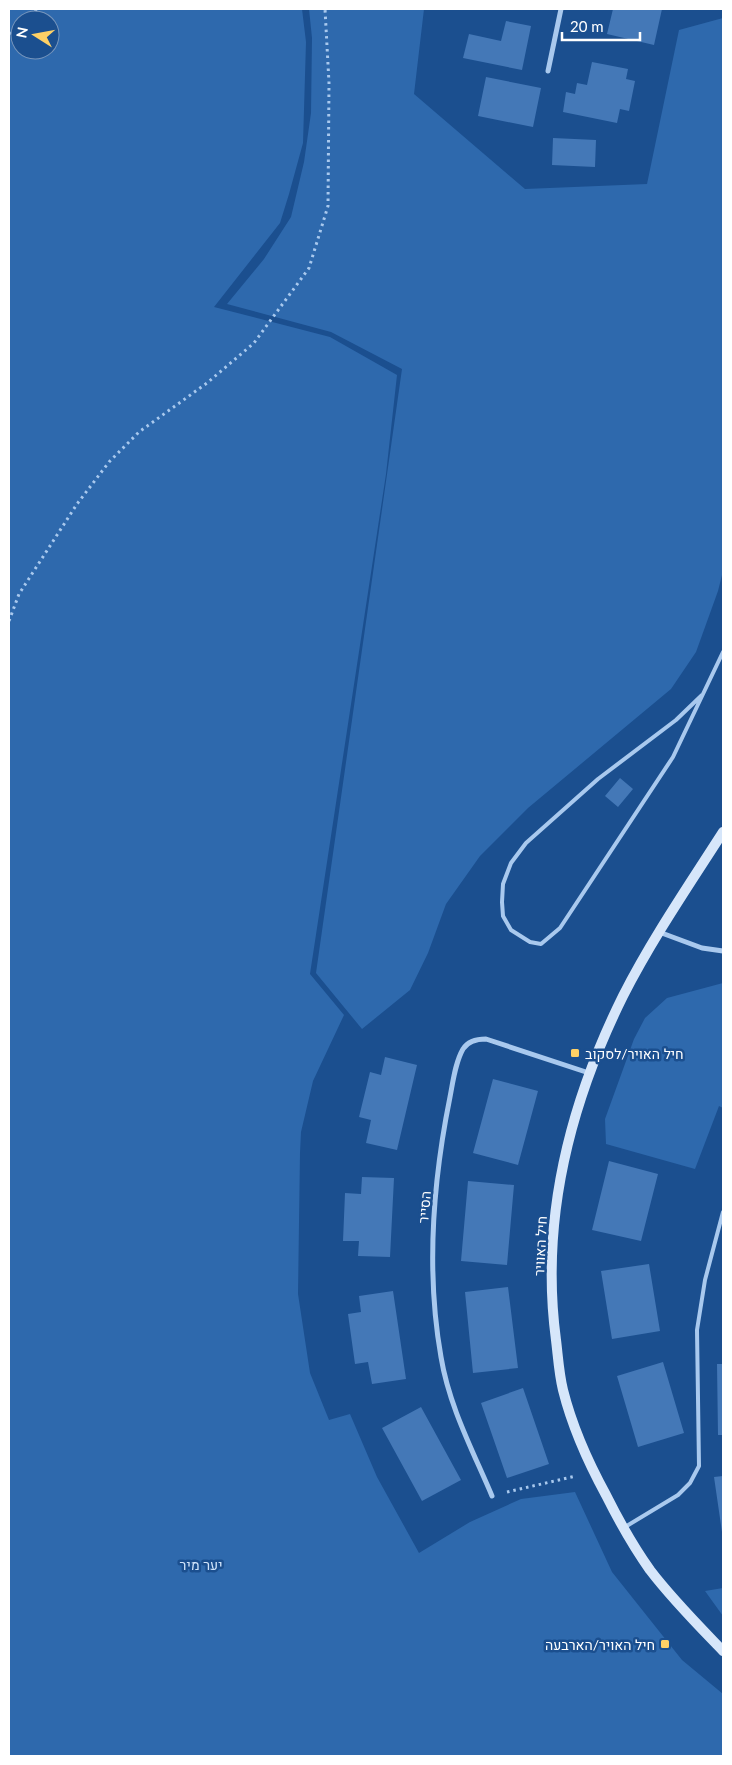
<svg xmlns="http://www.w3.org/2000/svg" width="732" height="1765" viewBox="0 0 732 1765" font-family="Lato,Heebo,sans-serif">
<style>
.green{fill:#2e69ad;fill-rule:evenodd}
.building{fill:#4478b7}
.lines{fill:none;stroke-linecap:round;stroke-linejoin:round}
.path{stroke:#a9c9ee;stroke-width:3;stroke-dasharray:2.5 4;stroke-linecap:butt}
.lane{stroke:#a9c9ee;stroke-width:4}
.street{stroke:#a9c9ee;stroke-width:5}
.secondary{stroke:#d6e6fa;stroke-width:10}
.poi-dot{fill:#ffd166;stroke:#1b4f8f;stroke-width:2}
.labels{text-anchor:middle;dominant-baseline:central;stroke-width:5;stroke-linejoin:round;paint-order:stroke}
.poi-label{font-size:14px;fill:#fff;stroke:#1b4f8f;text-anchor:start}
.street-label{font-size:14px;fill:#fff;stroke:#1b4f8f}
.park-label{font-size:14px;fill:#cfe3fa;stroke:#1b4f8f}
</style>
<rect width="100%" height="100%" fill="#1b4f8f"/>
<!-- green -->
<path class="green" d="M9,9H302L306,42L303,143L289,194L280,223L214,307L330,337L397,375L386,474L310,974L344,1015L313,1081L301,1132L300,1153L298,1294L310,1373L329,1420L350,1414L377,1477L419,1553L470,1522L521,1499L575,1492L612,1572L682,1660L723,1694V1756H9ZM20,20H50V50H20Z
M309,9H424L414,94L525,189L647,184L679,30L723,18V571L718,591L696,652L671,689L528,808L480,856L446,904L428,953L410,990L362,1029L316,973L402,369L331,332L227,304L264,259L291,217L304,162L311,113L312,38Z
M723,983V1108L719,1106L695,1169L606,1144L605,1119L634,1039L645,1018L667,998Z
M723,1588V1616L705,1591Z"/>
<!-- building -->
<path class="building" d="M613,9H662L654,45L607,34Z
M506,21L531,26L522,70L463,58L469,34L501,41Z
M592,62L628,69L626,79L635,81L629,111L620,109L617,123L563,112L566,92L575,94L577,83L587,85Z
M486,77L541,88L533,127L478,116Z
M553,138L596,140L595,167L552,165Z
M620,778L633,789L618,807L605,796Z
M385,1057L417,1065L397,1150L366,1143L371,1120L359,1117L370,1072L381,1075Z
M493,1079L538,1091L518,1165L473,1153Z
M609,1161L658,1174L641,1241L592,1230Z
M362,1177L394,1178L390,1257L358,1256L359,1241H343L345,1193L361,1194Z
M468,1181L514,1185L507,1265L461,1261Z
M649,1264L660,1331L612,1339L601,1271Z
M508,1287L518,1368L473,1373L465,1292Z
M393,1291L406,1379L372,1384L368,1362L355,1364L348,1314L361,1312L359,1296Z
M663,1362L684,1433L638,1447L617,1376Z
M717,1364H723V1435H718Z
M523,1388L549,1464L507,1478L481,1403Z
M421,1407L461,1480L422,1501L382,1428Z
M723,1476V1532H722L714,1477Z"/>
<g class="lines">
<!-- path -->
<path class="path" d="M25,20L38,9
M9,34L20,25
M9,621L19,594L77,504L109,462L139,432L207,383L254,343L309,268L328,206L329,83L325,9
M507,1492L576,1476"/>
<!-- lane -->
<path class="lane" d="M702,695L676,720L598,779L526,843L511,863L503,884L502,902L503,916L511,930L530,942L541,944L560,928L673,757L723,652
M625,1527L678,1495L690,1483L699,1466L697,1330L705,1280L723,1212"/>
<!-- street -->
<path class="street" d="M548,71L561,9
M659,932L702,948L723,951
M492,1496C473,1451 449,1406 441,1357C426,1272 433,1181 450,1097C453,1082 455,1063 463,1049C468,1041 476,1039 486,1039L589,1073"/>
<!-- secondary -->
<path class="secondary" d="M723,832C689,885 652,939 623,996C570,1103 540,1220 556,1340C558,1356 559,1374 563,1390C572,1426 588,1462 606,1495C619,1521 633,1546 650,1570C672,1599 698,1625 723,1651"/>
</g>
<!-- markers -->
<g class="poi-dot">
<rect x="570" y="1048" width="10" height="10" rx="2.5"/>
<rect x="660" y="1639" width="10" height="10" rx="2.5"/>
</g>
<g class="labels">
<!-- poi labels -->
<g class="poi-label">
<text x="585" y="1053">חיל האויר/לסקוב</text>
<text x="655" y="1644" text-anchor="end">חיל האויר/הארבעה</text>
</g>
<!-- street labels -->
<g class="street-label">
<text transform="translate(424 1207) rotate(-85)">הסייר</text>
<text transform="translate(540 1246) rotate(-87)">חיל האוויר</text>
</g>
<!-- park labels -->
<g class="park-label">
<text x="201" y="1564">יער מיר</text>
</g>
</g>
<!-- border -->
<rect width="732" height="1765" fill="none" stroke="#ffffff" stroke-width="20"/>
<!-- north arrow -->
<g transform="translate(35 35) rotate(281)"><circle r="24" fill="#1b4f8f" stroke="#7695bc"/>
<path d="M0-4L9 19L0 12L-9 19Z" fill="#ffd166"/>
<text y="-8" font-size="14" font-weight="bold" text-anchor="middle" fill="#ffffff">N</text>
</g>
<!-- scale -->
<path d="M562 32v8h78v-8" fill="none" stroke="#ffffff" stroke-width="2.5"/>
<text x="570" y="32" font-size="15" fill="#ffffff" stroke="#1b4f8f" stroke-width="4" paint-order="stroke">20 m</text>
</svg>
